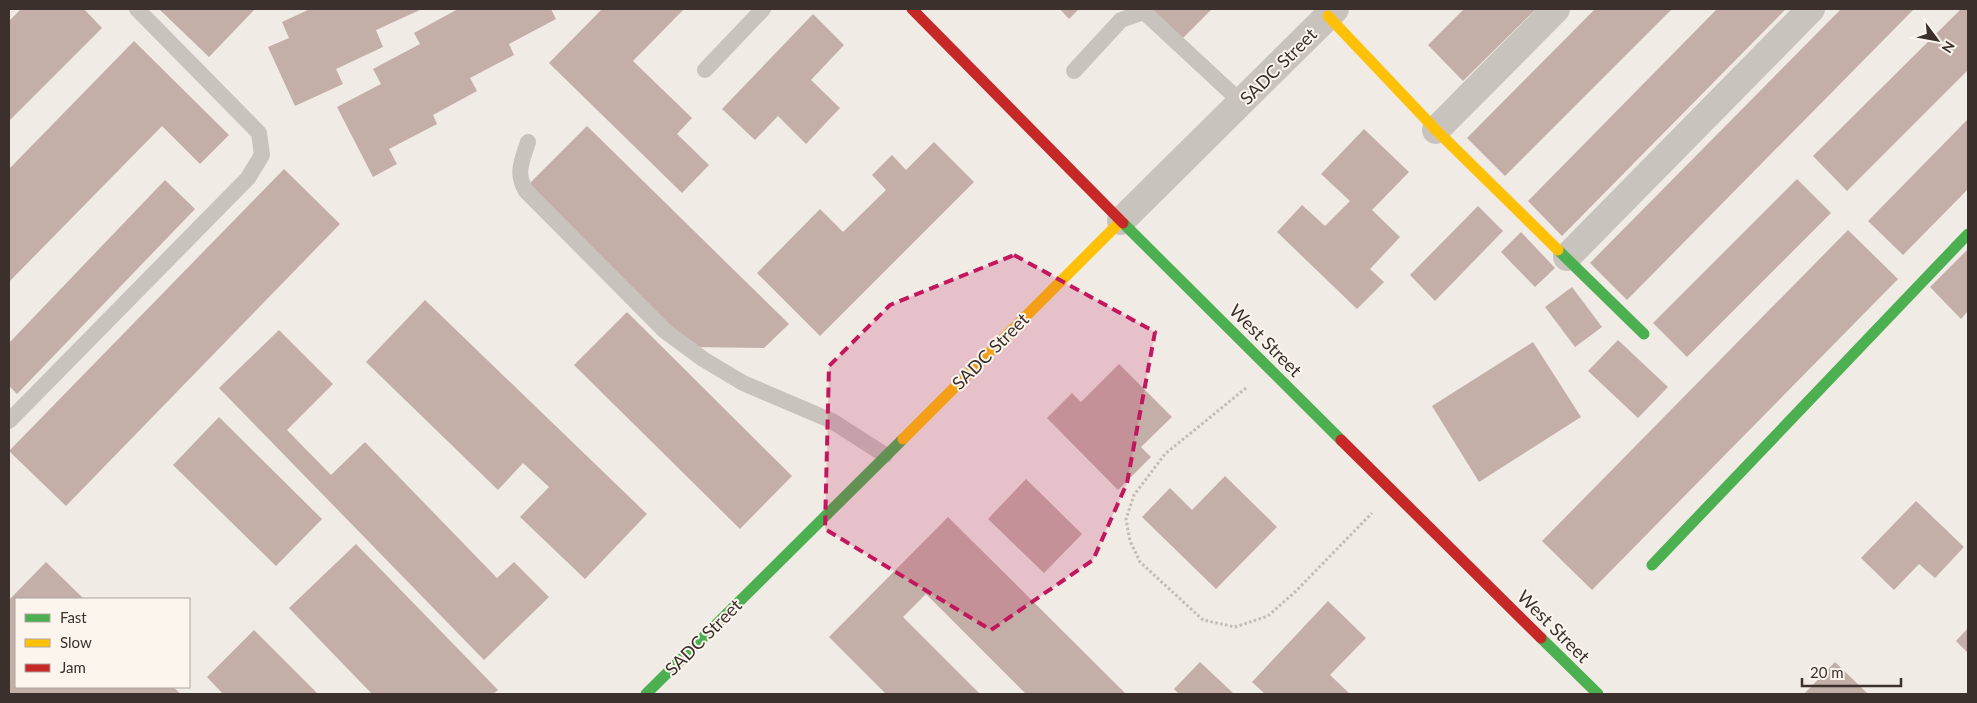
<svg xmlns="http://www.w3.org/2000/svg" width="1977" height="703" viewBox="0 0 1977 703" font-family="Lato,sans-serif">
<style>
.building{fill:#c3afa7}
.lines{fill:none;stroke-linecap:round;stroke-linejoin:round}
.path{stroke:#c2bbb6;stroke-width:3;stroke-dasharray:2.5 2.5;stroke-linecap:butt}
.lane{stroke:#c9c3be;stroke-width:16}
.street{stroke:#c9c3be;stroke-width:28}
.fast{stroke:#4caf50;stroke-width:11}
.slow{stroke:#ffc107;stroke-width:11}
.jam{stroke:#c62828;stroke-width:11}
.marked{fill:#c2185b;fill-opacity:0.2;stroke:#c2185b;stroke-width:4;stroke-dasharray:10 6;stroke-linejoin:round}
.labels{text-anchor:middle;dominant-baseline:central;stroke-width:4;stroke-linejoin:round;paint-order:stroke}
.street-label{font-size:18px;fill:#3b302b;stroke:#fbf5ee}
</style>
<rect width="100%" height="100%" fill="#f0ebe5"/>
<!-- building -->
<path class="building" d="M21,9H84L102,28L9,121V21Z
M159,9H255L209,57Z
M310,9H419L420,10L376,30L383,47L336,69L343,84L295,106L268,47L289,38L282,22Z
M458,9H551L556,19L509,44L514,55L470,78L477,91L433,115L437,124L389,149L397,164L373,177L337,107L381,84L373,69L420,44L414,33Z
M602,9H684L633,61L692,118L677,134L709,165L682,193L549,63Z
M1060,9H1079L1069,19Z
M1150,9H1212L1181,40Z
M1464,9H1536L1463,81L1428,45Z
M1595,9H1672L1505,176L1467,138Z
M1717,9H1786L1562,236L1528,201Z
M1841,9H1914L1627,300L1590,263Z
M1961,9H1968V70L1847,191L1813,156Z
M813,14L844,45L811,80L840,108L806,144L778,116L755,140L722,109Z
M134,41L229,135L200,164L162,126L9,282V169Z
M1968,119V189L1903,255L1868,221Z
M587,126L789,324L764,348L692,347L527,186Z
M1364,129L1409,172L1372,210L1400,237L1370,269L1384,282L1357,309L1277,232L1302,205L1325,226L1350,201L1321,174Z
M934,142L974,182L820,336L757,273L820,209L843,232L886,190L872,175L892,155L906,170Z
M284,169L340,224L66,506L9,451Z
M1797,179L1831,213L1687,357L1653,323Z
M165,180L195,209L17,394L9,386V343Z
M1478,206L1503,231L1435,301L1410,275Z
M1848,230L1898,279L1592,590L1542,541Z
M1521,232L1555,268L1535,287L1501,252Z
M1968,249V311L1961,319L1930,287Z
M1572,287L1602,327L1575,347L1545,307Z
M425,300L647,514L585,579L520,517L549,487L523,463L498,490L366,362Z
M627,312L792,476L740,529L574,365Z
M279,330L333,384L287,430L331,475L365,442L497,578L514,562L549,597L484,660L219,388Z
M1618,340L1668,387L1638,418L1588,371Z
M1533,342L1581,417L1479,482L1432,406Z
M1119,364L1172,417L1141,447L1151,457L1118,490L1047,418L1072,393L1081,402Z
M219,417L322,519L276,566L173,465Z
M1225,476L1277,527L1216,589L1142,517L1170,488L1192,510Z
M1026,479L1082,534L1044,573L988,519Z
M1916,501L1964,547L1935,578L1919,564L1894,590L1861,558Z
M948,517L1126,694H1026L926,594L903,617L980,694H886L829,637Z
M356,544L498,690L493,694H372L289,608Z
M46,562L84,599H16V687H173L181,694H9V600Z
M1328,601L1366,638L1330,675L1350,694H1265L1252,682Z
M1968,628V653L1956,641Z
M254,630L318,694H223L207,677Z
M1200,662L1233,693L1232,694H1179L1174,689Z
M1835,662L1868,694H1804Z"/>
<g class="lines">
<!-- path -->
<path class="path" d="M1246,388L1165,454L1134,495L1126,519L1130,541L1140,562L1203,620L1235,627L1268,616L1296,591L1372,513"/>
<!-- lane -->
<path class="lane" d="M705,70L763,9
M1074,71L1121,20L1144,12L1241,102
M528,142C522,161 515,173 526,191L665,331L703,359L743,383L832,421L885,455
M9,421L248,178L262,155L259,133L137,9"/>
<!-- street -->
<path class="street" d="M1436,130L1556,9
M1121,221L1335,9
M1567,257L1811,9"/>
<!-- fast -->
<path class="fast" d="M1123,223L1341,440
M1558,250L1644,334
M1652,565L1968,234
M1541,638L1598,694
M646,694L903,439"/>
<!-- slow -->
<path class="slow" d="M1328,16L1436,130L1558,250
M903,439L1121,221"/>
<!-- jam -->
<path class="jam" d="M912,9L1123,223
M1341,440L1541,638"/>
</g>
<!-- marked area -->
<path class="marked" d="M1014,255L1155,332L1127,483L1093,560L991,630L825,529L829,366L890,305Z"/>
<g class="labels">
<!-- street labels -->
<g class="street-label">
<text transform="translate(1278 66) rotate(-45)">SADC Street</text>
<text transform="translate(1266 340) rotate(45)">West Street</text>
<text transform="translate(990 351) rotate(-45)">SADC Street</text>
<text transform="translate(1554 626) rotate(45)">West Street</text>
<text transform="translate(703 637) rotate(-45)">SADC Street</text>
</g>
</g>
<!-- border -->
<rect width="1977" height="703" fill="none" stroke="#3b302b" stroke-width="20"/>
<!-- legend -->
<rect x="15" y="598" width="175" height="90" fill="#fbf5ee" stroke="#aea6a0"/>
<rect x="25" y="614" width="25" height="8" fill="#4caf50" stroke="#aea6a0"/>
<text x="60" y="623" font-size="15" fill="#3b302b">Fast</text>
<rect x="25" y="639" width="25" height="8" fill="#ffc107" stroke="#aea6a0"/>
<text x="60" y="648" font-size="15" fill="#3b302b">Slow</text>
<rect x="25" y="664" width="25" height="8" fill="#c62828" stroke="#aea6a0"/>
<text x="60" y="673" font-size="15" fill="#3b302b">Jam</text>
<!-- north arrow -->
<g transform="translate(1937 40) rotate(122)" stroke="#fbf5ee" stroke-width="4" paint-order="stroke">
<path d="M0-4L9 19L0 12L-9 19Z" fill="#3b302b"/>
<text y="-8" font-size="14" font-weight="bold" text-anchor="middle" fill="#3b302b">N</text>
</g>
<!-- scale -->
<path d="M1802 678v8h99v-8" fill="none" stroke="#3b302b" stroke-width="2.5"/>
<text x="1810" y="678" font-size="15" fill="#3b302b" stroke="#fbf5ee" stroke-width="4" paint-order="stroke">20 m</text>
</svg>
